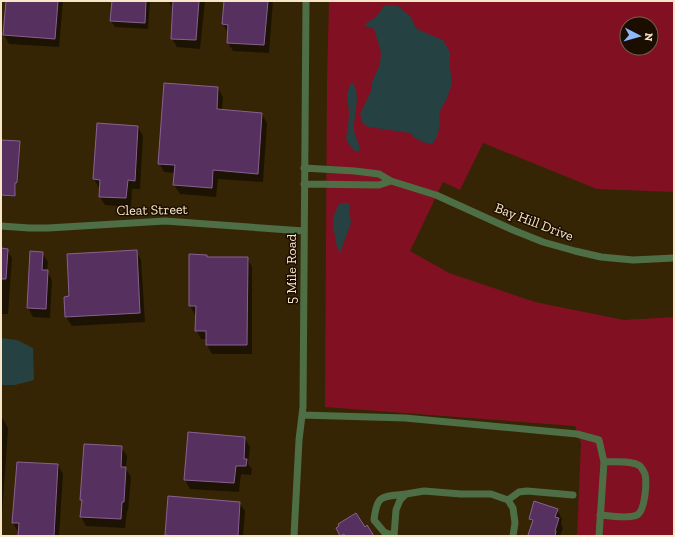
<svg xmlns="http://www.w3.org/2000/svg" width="675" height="537" viewBox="0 0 675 537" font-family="'Zilla Slab',serif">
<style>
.green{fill:#811122;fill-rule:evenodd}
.water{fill:#264142}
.shadow{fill:#0007}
.building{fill:#56305e;stroke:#896092}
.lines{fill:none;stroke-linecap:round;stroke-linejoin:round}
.minor{stroke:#4e6f46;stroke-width:7}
.labels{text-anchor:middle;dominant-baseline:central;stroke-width:3;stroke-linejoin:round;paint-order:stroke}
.street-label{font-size:14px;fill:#f8e6c8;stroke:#1b0e00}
</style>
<rect width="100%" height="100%" fill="#362504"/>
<!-- green -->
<path class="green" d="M329,1H674V192L597,189L483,143L460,190L443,182L410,251L449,273L535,302L624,320L674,317V536H577L581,443L575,426L325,407L327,81ZM627,24H651V48H627Z"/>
<!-- water -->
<path class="water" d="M392,5L398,6L411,17L416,28L426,33L443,40L450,52V68L452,83L447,98L439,113L440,124L437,137L432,144C424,143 414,139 410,133L369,127L363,124L360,114L371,91L372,82L380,64L381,52L374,29L372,27H368L365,26V24L376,17L384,6Z
M352,82C362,94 353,116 354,130C355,137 360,144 360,151H355L351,147L348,143L346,138L348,127L349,112L347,96L349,87Z
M340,203H349L350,209L349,213L351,221L350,226L343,244L341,253L337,247L333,226V218L337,208Z
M1,338L17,340L33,348L34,380L15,385H1Z"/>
<!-- shadow -->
<path class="shadow" d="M7,1H63L59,47L9,44L4,35Z
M113,1H150L148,29L115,27L111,21Z
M170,1H205L200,49L177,47L172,39L174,10L169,2Z
M225,1H273L269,53L233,51L228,43V33L223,24Z
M218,88L223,97L222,111L262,114L267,123L263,182L218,179L216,197L180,194L174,185L175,173L164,172L159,163Z
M138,127L143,136L140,189H132L131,207L105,205L100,197L101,188H99L94,179Z
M1,141L19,142L20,143L18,184H16L15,197L1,196Z
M1,249L7,250L12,258L8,314H1Z
M136,251L141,260L145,322L72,326L66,317L65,297H70Z
M42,253L48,262L47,271L52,280L50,318L33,317L28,308Z
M206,256L208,258H247L252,267V354H212L207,345V339H201L196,330L197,315H195L190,306Z
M1,419H3L8,428L2,516H1Z
M245,438L250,447L248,464L252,469L251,475L241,474L239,492L190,489L185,480Z
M121,447L127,456L126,469L131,477L128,511H127L125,528L86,526L81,517L83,502L81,499Z
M58,465L63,474L59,536H19L18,532L13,523Z
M240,503L245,511L243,536H166V535Z
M557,510L562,519L561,524L563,528L560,536H530L529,534L533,523L530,519Z"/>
<!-- building -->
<path class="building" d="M6,1H58L55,39L3,35Z
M112,1H146L145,23L110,21Z
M173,1H199L196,40L171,39Z
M224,1H268L264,45L227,43L228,25L222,24Z
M164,83L218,87L217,109L262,113L258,174L213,170L212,188L173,185L175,165L158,164Z
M97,123L138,126L135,181L128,180L126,198L99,197L100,180L93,179Z
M1,140L20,141L17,183H15V196L1,195Z
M1,248L8,249L6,279H1Z
M137,250L140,313L65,317L64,297L69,296L67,254Z
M30,251L43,252L42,270H48L46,309L27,308Z
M189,254L207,255V257H248L247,345H206V331H195L196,306H189Z
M188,432L245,437L244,459H247L246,466H236L234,483L184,480Z
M84,444L122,446L121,467H126L124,502H122L121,519L80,517L82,500H80Z
M17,462L58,464L54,536H18L19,523H12Z
M168,496L240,502L238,536H175L165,535Z
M534,501L558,509L555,517L559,518L555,531H556L555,536H532L528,535L533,520L529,519Z
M356,513L365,527L367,525L374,536H345L344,534L340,536L336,528L339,526L338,524Z"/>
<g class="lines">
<!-- minor -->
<path class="minor" d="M304,168L355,171L379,174L391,181L436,195L513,230L543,242L575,251L601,257L633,260L674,258
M304,184L379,185L391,181
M1,226L29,228H48L165,221L304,231
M302,415L405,418L577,434L599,440L604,462L599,536
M406,494C383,497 377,493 374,520L384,532L394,536L396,510L400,500L406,494L424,491L461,494H491L508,500L513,508L515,523L513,536
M508,500L519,492L527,491L573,495
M600,515C610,516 628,519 637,515C645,511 647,483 645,474C644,472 642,468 640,466C632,460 613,462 604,462
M294,536L299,440L303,407L306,1"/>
</g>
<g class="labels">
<!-- street labels -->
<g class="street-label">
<text transform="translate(152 210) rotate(-1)">Cleat Street</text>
<text transform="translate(534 222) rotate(21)">Bay Hill Drive</text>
<text transform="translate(291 269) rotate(-90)">5 Mile Road</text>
</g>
</g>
<!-- border -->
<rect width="675" height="537" fill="none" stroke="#f8e6c8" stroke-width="4"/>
<!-- north arrow -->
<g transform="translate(639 36) rotate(96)"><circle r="19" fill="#1b0e00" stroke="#736450"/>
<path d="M0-3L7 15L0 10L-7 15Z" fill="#8fb8fd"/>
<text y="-6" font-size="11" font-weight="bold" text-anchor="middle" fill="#f8e6c8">N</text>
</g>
</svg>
